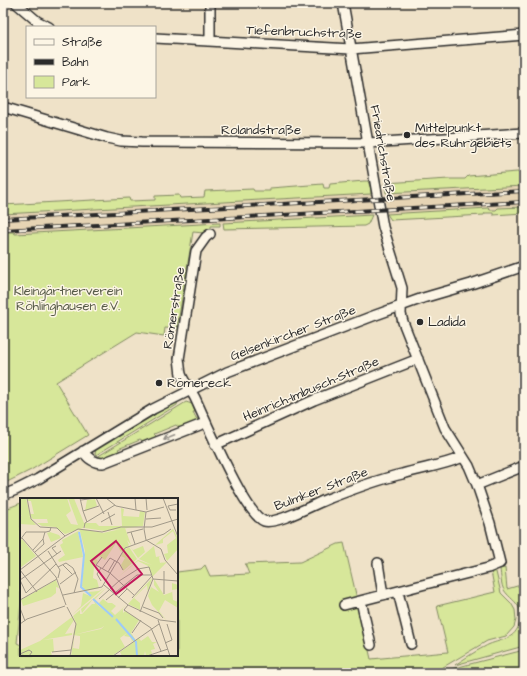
<svg xmlns="http://www.w3.org/2000/svg" width="527" height="676" viewBox="0 0 527 676" font-family="'Architects Daughter',sans-serif">
<style>
.built{fill:#e6d4b4}
.green{fill:#d7e79a;stroke:#818962}
.lines{fill:none;stroke-linecap:round;stroke-linejoin:round}
.minor-casing{stroke:#2b2b2b;stroke-width:12}
.minor{stroke:#fcf5e5;stroke-width:9}
.rail-casing{stroke:#2b2b2b;stroke-width:4}
.rail{stroke:#fcf5e5;stroke-width:2.5;stroke-dasharray:8;stroke-linecap:butt}
.oneway{stroke:#949088}
.poi-dot{fill:#2b2b2b;stroke:#fcf5e5;stroke-width:1.5}
.labels{text-anchor:middle;dominant-baseline:central;stroke-width:3;stroke-linejoin:round;paint-order:stroke}
.street-label{font-size:13px;fill:#2b2b2b;stroke:#fcf5e5}
.poi-label{font-size:13px;fill:#2b2b2b;stroke:#fcf5e5;text-anchor:start}
.park-label{font-size:13px;fill:#565a47;stroke:#fcf5e5}
.inset-river{fill:none;stroke:#9ecbf8;stroke-width:2}
.inset-road{fill:none;stroke:#a19989;stroke-width:1}
.view{fill:#c2185b;fill-opacity:0.15;stroke:#c2185b;stroke-width:2}
.inset-edge{fill:none;stroke:#2b2b2b;stroke-width:2}
</style>
<rect width="100%" height="100%" fill="#efe2c8"/>
<filter id="ink" filterUnits="userSpaceOnUse"><feTurbulence type="fractalNoise" baseFrequency=".025" numOctaves="2"/><feDisplacementMap in="SourceGraphic" scale="8" xChannelSelector="R" yChannelSelector="G"/><feConvolveMatrix kernelMatrix="1 2 1 2 8 2 1 2 1" color-interpolation-filters="sRGB"/></filter>
<g filter="url(#ink)">
<!-- built -->
<path class="built" d="M524,186V207L498,208L496,210L387,214L386,213V193Z
M371,194L373,213L365,216L90,230L15,234L3,232V214Z"/>
<!-- green -->
<path class="green" d="M517,172L524,173V186L386,193L385,183L449,179H465L468,176Z
M364,181H368L371,189V194L3,214V205L129,198L130,201L155,200V196L179,195L180,198L204,197L205,191L253,189L254,191H270V188L323,184L324,188H329L330,184Z
M524,207V213L493,215V213H485L484,215L391,220L387,214L488,208L490,210H496L498,208Z
M372,215L368,224L364,226L224,229L223,223Z
M220,223V226H211V230L204,233L193,232L177,329L165,328L164,336L137,332L56,382L88,435L31,470L3,484V232H14L15,234Z
M178,401L177,405L96,455L95,454L96,449Z
M186,402L192,404L195,412H193L196,418L198,419L197,422L182,430L176,425L154,434L159,439L146,444L140,440L118,449L122,454L99,460L97,457Z
M21,503V602L17,643L21,645V655H177V572L201,569L205,565L210,576L249,574L245,564L300,562L338,544L344,543L371,659L448,652L437,606L495,592L491,571L495,570L496,572L501,593L511,603L515,610L516,620L514,627L506,636L487,641L440,669L429,673H3V510Z
M505,568L507,589L524,584V646L455,665C464,659 474,652 484,647C497,639 513,642 519,625C521,620 521,615 520,610C517,601 509,598 504,590C501,585 501,576 500,569Z
M524,650V673H439L447,670Z"/>
<g class="lines">
<defs>
<path id="minor" d="M16,3L37,21L49,27
M343,3L383,227L402,288L401,314L403,322L445,428L469,466L477,485L490,523L500,563L488,568L344,605
M155,38L351,49L524,35
M210,41V3
M3,107L107,138L121,141L142,142L368,143L524,133
M210,234L206,237L196,251L179,359C180,364 180,369 181,374C184,383 191,390 195,398C205,419 245,515 264,521C277,525 316,503 330,498C353,489 377,480 402,474C422,468 444,465 463,457
M215,445L314,400L418,359
M83,451C88,459 94,463 103,463L205,423
M477,485L524,466
M3,495L16,490L38,479L153,409L227,372L373,316L423,298L471,284L524,266
M378,563L383,595
M398,592L411,644
M361,601L371,645"/>
</defs>
<!-- minor casing -->
<use href="#minor" class="minor-casing"/>
<!-- minor -->
<use href="#minor" class="minor"/>
<defs>
<path id="rail" d="M3,219L524,191
M3,230L524,202"/>
</defs>
<!-- rail casing -->
<use href="#rail" class="rail-casing"/>
<!-- rail -->
<use href="#rail" class="rail"/>
</g>
<!-- one-way arrows -->
<defs><path id="oneway-shaft" d="M-6 0H5M1.5-3L5.5 0L1.5 3" fill="none" stroke-width="1.6" stroke-linecap="round" stroke-linejoin="round"/></defs>
<use class="oneway" href="#oneway-shaft" transform="translate(169 437) rotate(158)"/>
</g>
<!-- markers -->
<g class="poi-dot">
<circle cx="407" cy="135" r="4"/>
<circle cx="420" cy="322" r="4"/>
<circle cx="159" cy="383" r="4"/>
</g>
<g class="labels">
<!-- street labels -->
<g class="street-label">
<text transform="translate(304 32) rotate(2)">Tiefenbruchstraße</text>
<text x="261" y="130">Rolandstraße</text>
<text transform="translate(383 153) rotate(80)">Friedrichstraße</text>
<text transform="translate(174 308) rotate(-81)">Römerstraße</text>
<text transform="translate(293 333) rotate(-21)">Gelsenkircher Straße</text>
<text transform="translate(311 389) rotate(-23)">Heinrich-Imbusch-Straße</text>
<text transform="translate(321 489) rotate(-21)">Bulmker Straße</text>
</g>
<!-- poi labels -->
<g class="poi-label">
<text x="415" y="128">Mittelpunkt<tspan x="415" dy="15">des Ruhrgebiets</tspan></text>
<text x="428" y="322">Ladida</text>
<text x="167" y="383">Römereck</text>
</g>
<!-- park labels -->
<g class="park-label">
<text x="68" y="291">Kleingärtnerverein<tspan x="68" dy="15">Röhlinghausen e.V.</tspan></text>
</g>
</g>
<!-- overview -->
<g transform="translate(20 498)">
<rect width="158" height="158" fill="#efe2c8"/>
<path d="M0,0H6L10,16H14L11,3H8L7,0H47L51,13L46,17L51,26L58,27L48,0H54L55,3L52,4L55,3L64,25L67,24L63,30L45,36L35,29L22,28L17,25H28L27,21H13L9,18L16,27L0,26V18H2L0,17ZM75,1L77,8L65,13L67,2ZM101,10L104,11L103,18L119,19L120,13L125,14L123,28L85,33L65,30V26L66,25H76L79,28H102ZM105,30L111,47L107,42L109,47L101,54L96,45L85,62L79,58L76,61L78,63L74,69L73,80L77,82L79,90L66,93L62,88L65,53L60,33L58,34L63,59L39,64L38,62L45,57L40,47L43,45L42,42L62,31L83,35ZM153,31L158,40V51L147,63L144,56L148,55L147,47L156,40L153,33L143,41V45L135,47ZM30,34L39,37L41,40L31,44L27,35ZM2,41L16,58L0,70V43ZM133,47L118,60L110,48L113,52L123,48L125,54ZM134,48L136,59L141,58L139,59L140,65L146,63L139,66L132,67L119,61ZM109,49L117,61L96,79L103,73L101,67L105,60L101,58L104,52ZM118,62L132,67L147,64L132,79L128,68L118,63L97,80ZM132,80L128,95L127,87L114,100L120,105V112L108,106ZM134,81L144,97L152,94V85L158,87V91L152,92L153,102L158,104V110L145,102L139,113L147,123L132,107L128,98L131,89L139,94L134,87ZM36,82L39,90L36,89V95L31,99L3,108L1,102ZM85,89L52,117L61,108L63,95L70,98L68,94L79,93ZM86,90L75,101L78,106L83,101L88,105H92L96,108L91,113L95,117L106,107L89,125L81,130L53,137L56,125L53,118L60,112V116H62L72,106H75L74,103L80,109L93,119L73,101L62,115L61,111ZM103,111V115L105,113L119,122L111,135L115,141L110,145L112,143L110,139L104,138L107,135L100,140L105,149L92,158H51L54,139L53,150L59,151L60,144V138L53,137L81,131ZM52,119L54,122L45,136L52,135V137L22,142L33,141L34,154H31L32,158H0V152L20,143ZM128,138L132,144H137L133,146L135,151L131,152L132,156L126,158L125,153L124,158H102L100,154L119,140L121,143Z" fill="#d7e79a"/>
<path class="inset-river" d="M59,34L64,57L61,89L71,98M73,101L93,119M96,121L116,144L117,158"/>
<path class="inset-road" d="M7,0L11,21L20,29L37,30L45,38M60,0L63,13M86,0L96,8L126,14M115,0L116,12M126,0L127,12M143,0L158,39M61,2L76,0L84,16M156,12H150L148,8L158,6M88,14L92,27M126,21L141,20M67,24L63,13L79,8M81,24L95,16M64,30L65,25L95,7M111,34L115,46M107,35L123,31M2,40L36,79L46,107M0,42L6,34H26L30,33L31,29M126,42L141,51L145,62L158,77M126,42L124,31L126,14L144,9M36,48L32,50L37,56M13,52L23,41L25,34M28,53L40,72L38,80M15,54L24,46L23,41M82,59L76,67L90,75L114,97M43,67L52,76M38,69L46,65L53,70L58,81L54,95M81,70L77,76L81,83M82,71L90,60L99,65L103,72M0,72L17,94M0,72L45,38L58,31L82,34L101,29H132L158,21M88,74L95,62M133,81L158,83M0,82L6,95L36,66M0,82L41,53M40,86L56,74M84,87L108,107L140,122M144,96V73M43,97L82,89L105,50L144,36L151,31M98,100L107,91M112,100L132,78M79,101L99,83L118,71L129,69L133,81M0,102L37,81M86,102L117,77H131M108,107L104,112L131,130L141,153M47,109L56,126L50,158M123,109L139,115L143,120M0,110L5,123M120,114L133,81M138,122L150,158M140,122L156,124M0,126L7,121L45,108M112,135L121,122M145,145L152,142L147,126M32,154L51,152M0,156L9,152L12,154L9,158L0,157M93,158L139,126M127,158L148,151"/>
<path class="view" d="M96,43L122,76L96,96L71,63Z"/>
<rect width="158" height="158" class="inset-edge"/>
</g>
<!-- margin -->
<rect width="527" height="676" fill="none" stroke="#fcf5e5" stroke-width="16"/>
<rect x="8" y="8" width="511" height="660" fill="none" stroke="#2b2b2b" stroke-width="1.5" filter="url(#ink)"/>
<!-- legend -->
<rect x="26" y="26" width="130" height="72" fill="#fcf5e5" stroke="#a8a49b"/>
<rect x="34" y="39" width="20" height="6" fill="#fcf5e5" stroke="#a8a49b"/>
<text x="62" y="46" font-size="12" fill="#2b2b2b">Straße</text>
<rect x="34" y="59" width="20" height="6" fill="#2b2b2b" stroke="#a8a49b"/>
<text x="62" y="66" font-size="12" fill="#2b2b2b">Bahn</text>
<rect x="34" y="76" width="20" height="12" fill="#d7e79a" stroke="#a8a49b"/>
<text x="62" y="86" font-size="12" fill="#2b2b2b">Park</text>
</svg>
